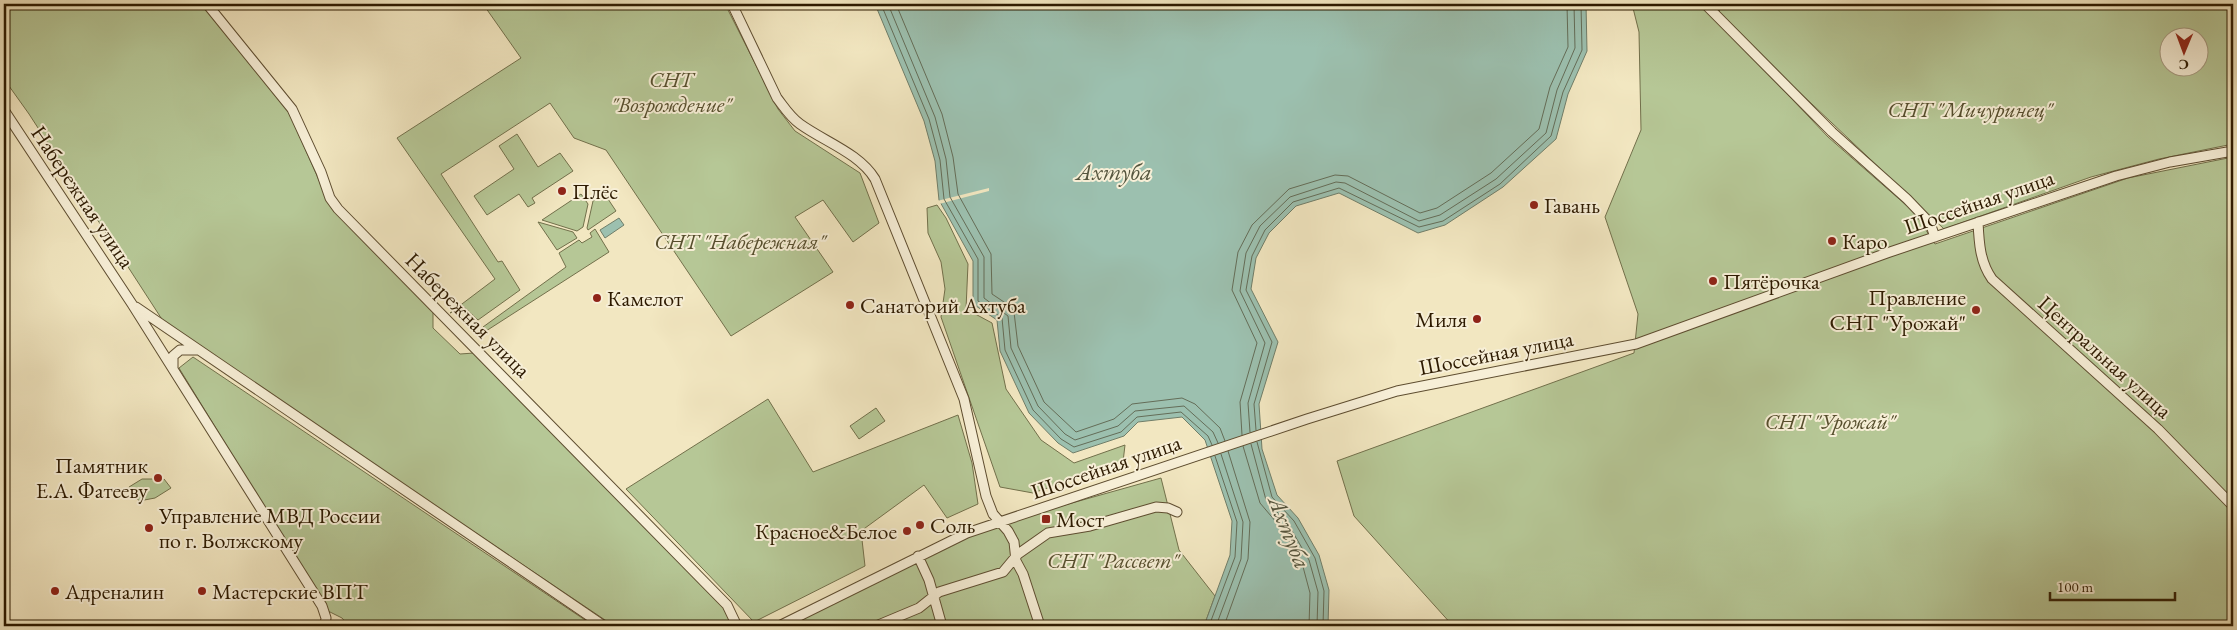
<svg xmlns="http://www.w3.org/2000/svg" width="2237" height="630" viewBox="0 0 2237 630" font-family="'EB Garamond',serif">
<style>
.green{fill:#b6c796;stroke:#72704b;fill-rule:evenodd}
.water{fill:#9cc0af;stroke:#707e69}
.pier{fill:#f2e7c1}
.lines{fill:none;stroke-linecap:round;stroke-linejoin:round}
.shore{stroke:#646d58;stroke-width:1}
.minor-casing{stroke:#5e4d30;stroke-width:11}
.minor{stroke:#f7efd7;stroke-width:9}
.poi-dot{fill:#8f2418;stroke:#f7efd7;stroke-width:2}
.labels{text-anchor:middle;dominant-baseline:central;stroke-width:4;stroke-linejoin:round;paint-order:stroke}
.park-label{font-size:22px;font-style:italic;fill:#564e2d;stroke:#f7efd7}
.poi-label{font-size:22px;fill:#2d1a00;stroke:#f7efd7;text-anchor:start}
.street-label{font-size:22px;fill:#2d1a00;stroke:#f7efd7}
.water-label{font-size:24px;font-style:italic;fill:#54543d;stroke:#f7efd7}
</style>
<rect width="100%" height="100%" fill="#f2e7c1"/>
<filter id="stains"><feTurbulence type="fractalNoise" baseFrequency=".004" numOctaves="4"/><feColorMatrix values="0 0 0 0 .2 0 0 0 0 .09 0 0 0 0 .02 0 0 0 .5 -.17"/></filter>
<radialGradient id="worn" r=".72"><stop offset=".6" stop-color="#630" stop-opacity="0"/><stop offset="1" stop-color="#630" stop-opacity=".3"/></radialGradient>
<!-- green -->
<path class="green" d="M4,4H202L288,110L329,203L433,312V328L460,354L474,353L722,606L731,617L732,626H614L165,324L29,114L4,79Z
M483,4H725L778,109L795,131L860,173L879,223L853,242L823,200L795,217L833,272L731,336L606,150L574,138L550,103L441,174L498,262L502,261L520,290L478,320L464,307L450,313L495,279L397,138L521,58Z
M1632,4H1702L1828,137L1914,212L1935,244L2128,178L2233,157V626H1453L1354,516L1337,461L1634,353L1638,314L1605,217L1641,130L1639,32Z
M1720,4H2233V144L2159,159L2091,177L1944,229L1719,16ZM2170,38H2200V68H2170Z
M517,134L538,167L560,153L573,171L532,198L535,203L528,207L519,194L487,215L474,196L514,169L499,146Z
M604,193L616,211L588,230L587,228L593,201Z
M581,194L588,204L583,227L577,231L542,220Z
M937,205L946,218L968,264L966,309L992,323L1006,389L1041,440L1074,463L1125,445L1123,462L1033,493L1000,487L941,317L945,289L941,262L928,233L927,208Z
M538,222L573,232L577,238L557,250Z
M595,229L609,252L486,331L483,327L566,267L559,253L579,240L582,243L592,237L590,233Z
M193,357L594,626H349L342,618L328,611L179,368Z
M768,399L813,472L958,415L972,463L978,504L947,518L924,485L861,531L865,566L754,622L626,489Z
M876,408L885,421L859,439L850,426Z
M1161,478L1179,550L1215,596L1204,626H783L966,537L1054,508Z
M142,479H164L171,488L155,498L139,501L129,487Z"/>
<!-- water -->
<path class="water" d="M875,4H1586L1587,51L1568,94L1556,139L1503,187L1445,225L1418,233L1339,193L1296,206L1269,233L1256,258L1251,289L1278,342L1259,404L1262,449L1277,495L1298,518L1319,555L1329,590L1328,626H1204L1230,555L1232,521L1205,440L1182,417L1138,422L1124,436L1073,453L1058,443L1029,413L1000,351L997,320L973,304V261L939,200L935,161L924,121Z
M619,218L624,225L605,238L600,230Z"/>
<!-- pier -->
<path class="pier" d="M989,188V191L939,204L937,201Z"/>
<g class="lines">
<!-- shore -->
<path class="shore" d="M881,4L929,119L940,160L944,199L978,259V301L1002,318L1005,350L1033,410L1061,439L1074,447L1121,432L1137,417L1181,412L1208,436L1212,445
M888,4L935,117L946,159L950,197L984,257V298L1008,316L1011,348L1038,406L1065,434L1075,440L1118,426L1135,411L1184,406L1213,432L1218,443
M896,4L942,114L953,157L958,194L991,254L992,294L1010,306L1014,312L1018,346L1044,402L1076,432L1114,419L1132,404L1182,398L1195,404L1220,428L1225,441
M1256,430L1254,404L1272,342L1246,290L1252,256L1265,230L1293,202L1339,188L1419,227L1443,221L1500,184L1551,136L1563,92L1582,50L1581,4
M1250,432L1248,403L1265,343L1240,291L1246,253L1260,226L1290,197L1336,182L1345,183L1419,221L1440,215L1496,179L1546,133L1557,90L1575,48L1574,4
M1242,435L1240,402L1257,343L1232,290L1238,252L1252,225L1289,189L1335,175L1348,176L1420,213L1437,208L1491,173L1539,129L1550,87L1568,47L1567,4
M1257,442L1272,497L1294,521L1315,558L1324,591L1323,626
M1251,444L1266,500L1288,524L1309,560L1318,592L1317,626
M1243,446L1260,503L1282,529L1302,563L1310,593L1309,626
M1209,626L1235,557L1237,522L1215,456
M1216,626L1241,559L1243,522L1221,454
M1224,626L1248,559L1250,522L1228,451"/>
<defs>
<path id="minor" d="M207,4L292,109L321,172L330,198L338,209L727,605L737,626
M732,4L777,98C784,107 790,117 800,124C825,142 859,153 875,179L964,399L986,496L993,514L1008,531L1014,542L1016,561L1023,574L1040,626
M1705,4L1832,132L1907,199L1930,223L1935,237
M4,110L132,304L322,606L326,618L325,626
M1978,222C1979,243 1980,262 1992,279L2158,429L2233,506
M136,307L604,626
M173,369V356L180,350H197
M918,556L929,580L942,626
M779,626L967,533L1307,419L1397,391L1636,344L1887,253L2116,176L2170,162L2233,151
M876,626L919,608L939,592L1003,572L1018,554L1048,533L1090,526L1156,507L1168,508L1177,512"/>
</defs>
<!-- minor casing -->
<use href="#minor" class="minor-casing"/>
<!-- minor -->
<use href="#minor" class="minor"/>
</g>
<!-- markers -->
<g class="poi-dot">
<circle cx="562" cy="191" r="5"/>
<circle cx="1534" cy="205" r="5"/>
<circle cx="1832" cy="241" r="5"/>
<circle cx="1713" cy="281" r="5"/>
<circle cx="597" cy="298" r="5"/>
<circle cx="850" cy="305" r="5"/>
<circle cx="1976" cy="310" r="5"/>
<circle cx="1477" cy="319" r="5"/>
<circle cx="158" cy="478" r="5"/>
<rect x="1041" y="514" width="10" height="10" rx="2.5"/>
<circle cx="920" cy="525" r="5"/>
<circle cx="149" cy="528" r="5"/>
<circle cx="907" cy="531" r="5"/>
<circle cx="55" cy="591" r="5"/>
<circle cx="202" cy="591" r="5"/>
</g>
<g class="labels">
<!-- park labels -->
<g class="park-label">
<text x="671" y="79">СНТ<tspan x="671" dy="25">"Возрождение"</tspan></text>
<text x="1970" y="109">СНТ "Мичуринец"</text>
<text x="740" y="241">СНТ "Набережная"</text>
<text x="1830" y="421">СНТ "Урожай"</text>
<text x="1113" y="560">СНТ "Рассвет"</text>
</g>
<!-- poi labels -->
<g class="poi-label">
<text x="572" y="191">Плёс</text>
<text x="1544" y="205">Гавань</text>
<text x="1842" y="241">Каро</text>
<text x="1723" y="281">Пятёрочка</text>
<text x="1966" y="297" text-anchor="end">Правление<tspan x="1966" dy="25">СНТ "Урожай"</tspan></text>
<text x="607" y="298">Камелот</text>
<text x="860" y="305">Санаторий Ахтуба</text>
<text x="1467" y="319" text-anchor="end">Миля</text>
<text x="148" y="465" text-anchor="end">Памятник<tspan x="148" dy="25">Е.А. Фатееву</tspan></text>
<text x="159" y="515">Управление МВД России<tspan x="159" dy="25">по г. Волжскому</tspan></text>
<text x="1056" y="519">Мост</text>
<text x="930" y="525">Соль</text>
<text x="897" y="531" text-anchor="end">Красное&amp;Белое</text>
<text x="65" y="591">Адреналин</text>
<text x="212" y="591">Мастерские ВПТ</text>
</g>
<!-- street labels -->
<g class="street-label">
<text transform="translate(83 197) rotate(56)">Набережная улица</text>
<text transform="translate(1979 202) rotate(-19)">Шоссейная улица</text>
<text transform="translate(468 315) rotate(45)">Набережная улица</text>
<text transform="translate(1496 353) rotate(-11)">Шоссейная улица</text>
<text transform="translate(2105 357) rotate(42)">Центральная улица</text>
<text transform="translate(1106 467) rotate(-19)">Шоссейная улица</text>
</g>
<!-- water labels -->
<g class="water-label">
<text x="1114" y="171">Ахтуба</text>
<text transform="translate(1290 532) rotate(68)">Ахтуба</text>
</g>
</g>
<!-- margin -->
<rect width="2237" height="630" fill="none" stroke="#f2e7c1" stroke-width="20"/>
<rect x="5" y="5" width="2227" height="620" fill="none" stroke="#2d1a00" stroke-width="2.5"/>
<rect x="10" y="10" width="2217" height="610" fill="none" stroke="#2d1a00"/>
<!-- north arrow -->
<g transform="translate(2184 52) rotate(181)"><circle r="24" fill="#f7efd7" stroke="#a69a81"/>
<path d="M0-4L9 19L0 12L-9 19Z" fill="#8f2418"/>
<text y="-8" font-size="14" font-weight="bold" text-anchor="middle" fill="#2d1a00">С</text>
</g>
<!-- scale -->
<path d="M2050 592v8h125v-8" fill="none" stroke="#2d1a00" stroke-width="2.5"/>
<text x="2057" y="592" font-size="15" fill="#2d1a00" stroke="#f7efd7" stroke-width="4" paint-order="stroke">100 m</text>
<rect width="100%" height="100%" filter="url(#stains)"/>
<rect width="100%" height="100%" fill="url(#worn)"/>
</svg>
